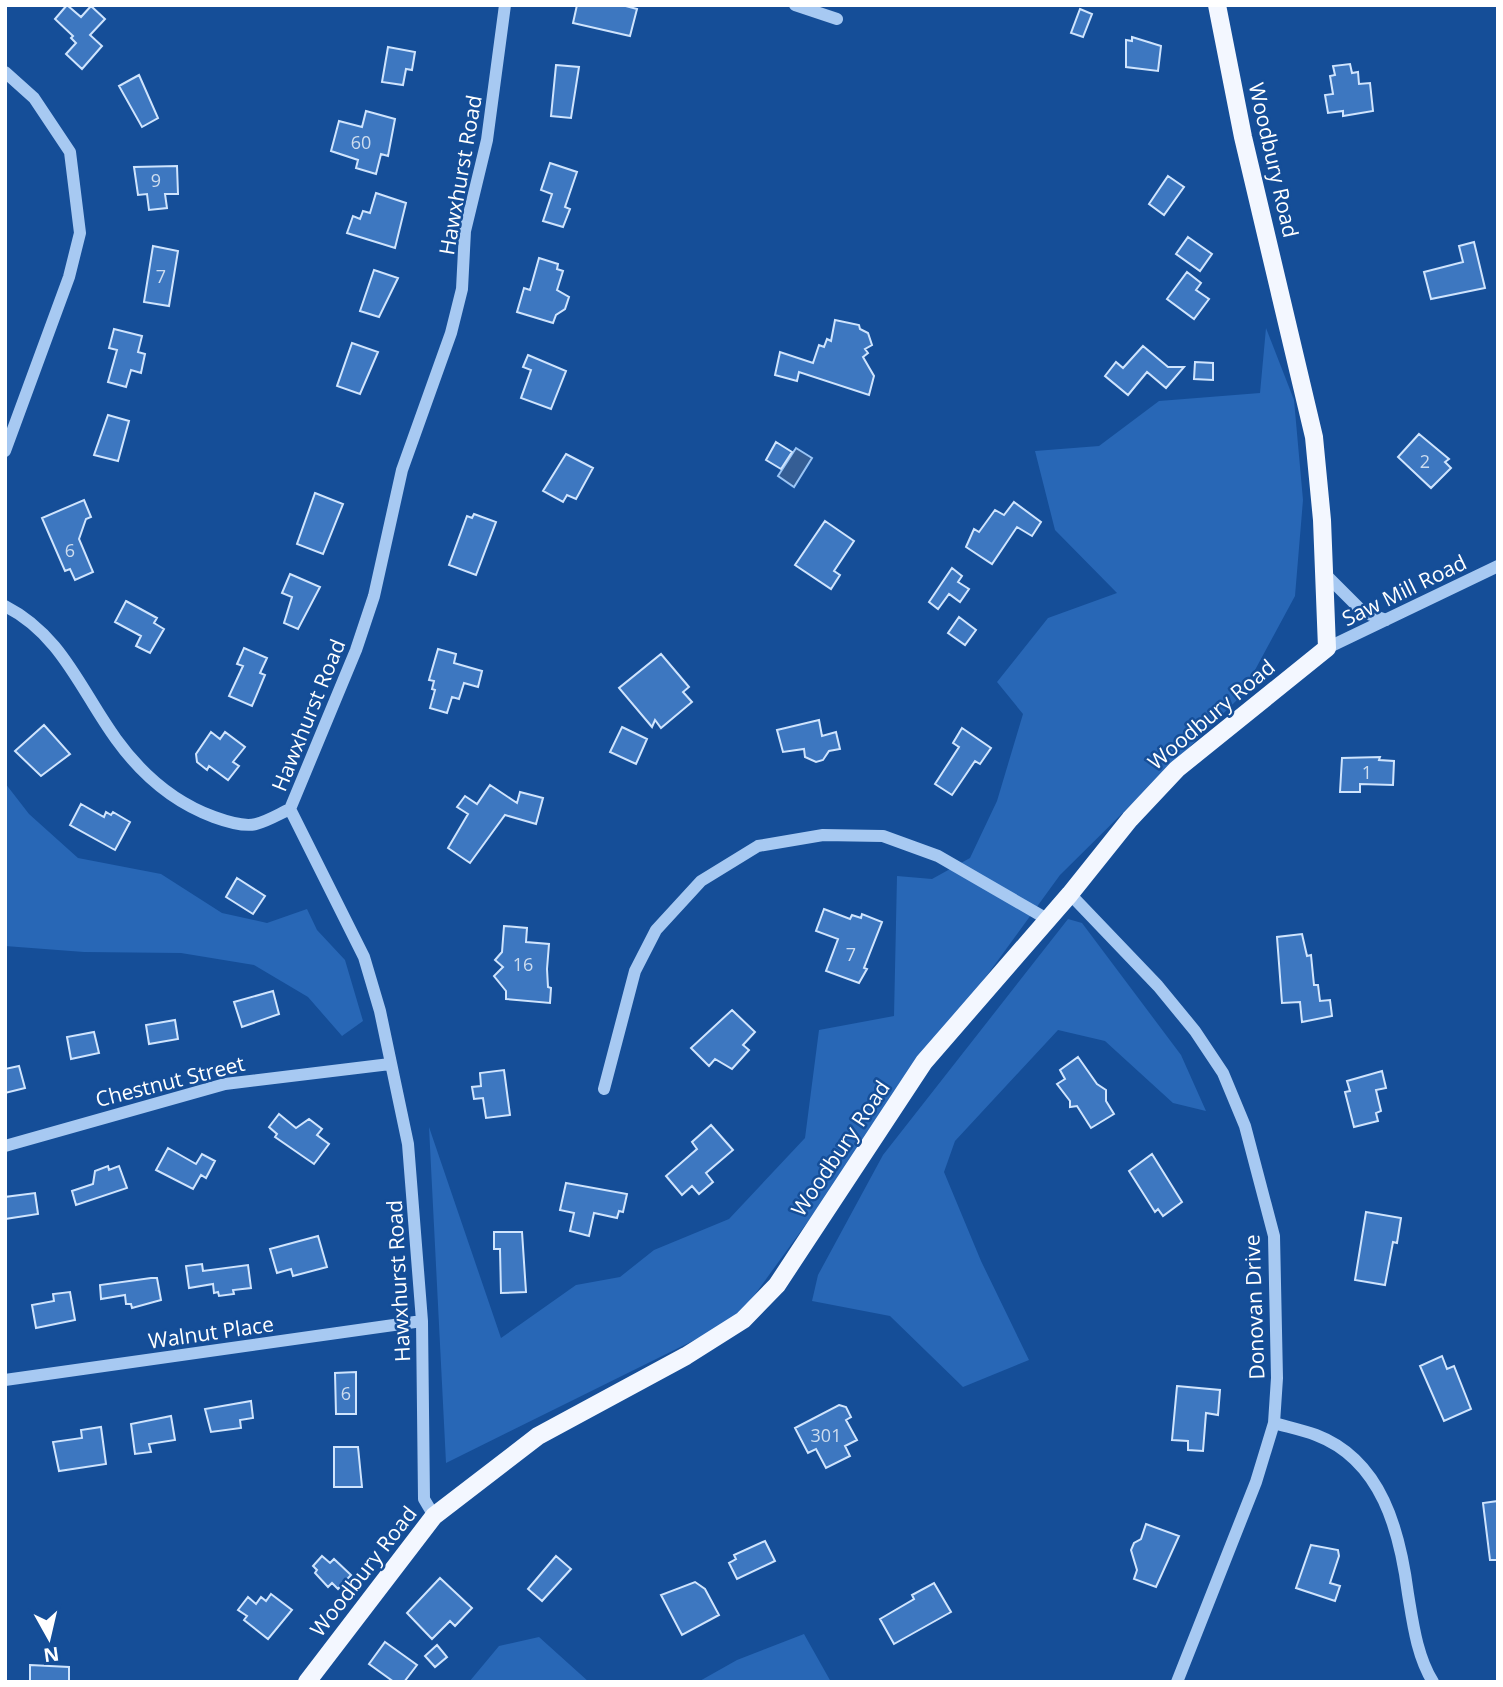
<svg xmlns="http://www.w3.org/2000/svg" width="1503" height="1687" viewBox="0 0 1503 1687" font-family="'Open Sans',sans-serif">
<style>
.green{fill:#2867b6}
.water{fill:#355e95;stroke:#99c4f5;stroke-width:2}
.building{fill:#3d77c0;stroke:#cfe4fd;stroke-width:2}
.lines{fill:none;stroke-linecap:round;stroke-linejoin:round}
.minor{stroke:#a7c9f2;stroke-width:12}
.major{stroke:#f3f7ff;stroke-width:18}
.labels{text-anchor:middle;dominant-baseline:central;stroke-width:5;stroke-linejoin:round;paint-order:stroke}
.number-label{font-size:18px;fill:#ceddef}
.street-label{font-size:21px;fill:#fff;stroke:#154e98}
</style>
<rect width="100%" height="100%" fill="#154e98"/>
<!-- green -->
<path class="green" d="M1266,328L1294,400L1303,500L1295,596L1241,696L1060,875L737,1319L446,1463L429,1127L501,1338L576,1285L620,1277L654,1250L729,1219L805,1138L819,1030L894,1016L897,876L932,879L970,858L997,801L1023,714L997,682L1048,618L1117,593L1055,530L1035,451L1099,446L1159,401L1260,393Z
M5,783L29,814L78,858L161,874L222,913L267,923L307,909L317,930L345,960L363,1021L342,1036L308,997L254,965L181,953L84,952L5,946Z
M1068,919L1082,923L1181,1055L1206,1111L1173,1103L1105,1041L1058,1030L955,1141L944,1172L981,1261L1029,1360L963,1387L890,1316L812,1301L818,1275L883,1155Z
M804,1634L831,1682H698L737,1660Z
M539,1637L589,1682H469L499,1646Z"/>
<!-- water -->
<path class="water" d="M796,448L812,458L794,487L778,476Z"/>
<!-- building -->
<path class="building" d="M67,5L81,17L91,6L105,19L90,35L102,46L82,69L66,54L76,43L71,38L73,36L55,19Z
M577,5H622L637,9L630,36L573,23Z
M1080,9L1092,14L1083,37L1071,33Z
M1132,37L1161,46L1158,71L1126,67V40L1132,41Z
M388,47L415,52L412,70L406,69L403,85L382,82Z
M1350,64L1352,73L1358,72L1359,84L1370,83L1373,111L1343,116V111L1328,113L1325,95L1333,94L1330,76L1335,75L1333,66Z
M556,65L579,67L571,118L551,116Z
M139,75L158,118L142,127L119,86Z
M366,111L395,119L388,156L381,154L376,174L356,168L358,160L331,151L339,121L362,127Z
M550,163L577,172L565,207L570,209L563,227L543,221L552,194L541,190Z
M177,166L178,194H165L167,208L149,210L147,194L138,195L134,167Z
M1168,176L1184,187L1164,215L1149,204Z
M376,193L406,203L395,248L347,233L353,216L360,219L363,211L370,213Z
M1188,237L1212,254L1200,271L1176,254Z
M1474,242L1485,288L1431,299L1424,272L1463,262L1459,246Z
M153,246L178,251L169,306L144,302Z
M539,258L558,264L557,269L563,271L557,290L569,297L565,309L556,315L553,323L517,312L524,288L530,290Z
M374,270L398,278L379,317L360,311Z
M1187,272L1201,283L1196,290L1209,299L1194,319L1167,299Z
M835,320L859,325L860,329L868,333L872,345L865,349L868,353L863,357L874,376L869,395L799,372L797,381L775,375L780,352L813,363L819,345L824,347L827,339L831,341Z
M114,329L142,336L138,352L145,354L141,373L131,370L126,387L108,382L117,350L109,348Z
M352,343L378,352L360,394L337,386Z
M1143,346L1168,367H1184L1166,388L1147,372L1128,395L1105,376L1116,362L1123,368Z
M528,355L566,371L551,409L521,398L531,370L523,367Z
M1195,362L1213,363V380L1194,379Z
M108,415L129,421L118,461L94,455Z
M1419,434L1449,459L1445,462L1451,468L1431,488L1398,457Z
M776,442L792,452L781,469L766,460Z
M566,454L593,468L576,499L567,495L563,502L543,491Z
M315,493L343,504L323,554L297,544Z
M84,500L91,517L86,519L79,539L93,572L75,580L70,569L65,571L42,518Z
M1014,502L1041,522L1032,536L1017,527L992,564L966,547L974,529L979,532L995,510L1004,515Z
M474,514L496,522L476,575L449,565L467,516L472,518Z
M825,521L854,541L834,571L840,575L831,589L795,565Z
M952,568L962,576L958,582L969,589L960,602L949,594L938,609L929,602Z
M290,574L320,587L298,629L284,623L292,597L282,593Z
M126,601L157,618L154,623L164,629L150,653L136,646L141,636L115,622Z
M959,617L976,630L965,645L948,633Z
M244,648L267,658L260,673L265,675L252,706L229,696L243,666L237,664Z
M438,649L456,654L454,663L482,671L478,687L464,683L459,699L452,697L447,713L430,708L435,690L432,689L434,681L429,680Z
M661,654L689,687L683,692L692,702L661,728L655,720L652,727L619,688Z
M819,720L822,736L836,732L840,749L829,751L823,760L816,762L805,757L804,749L783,752L777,730Z
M44,725L70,754L41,776L15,751Z
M622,727L647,739L636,764L610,752Z
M962,728L991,748L980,764L975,761L952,795L935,784L959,747L953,743Z
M211,732L220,739L225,732L245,747L233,762L239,766L228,780L209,766L207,770L197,762L196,754Z
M1380,757L1379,760L1394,761L1393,785L1360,784V792H1340L1342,758Z
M490,785L517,803L520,792L543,798L536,824L505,815L470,863L448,848L468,814L457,807L465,796L477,804Z
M81,804L104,817L106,812L111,815L113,812L130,822L115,850L70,825Z
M237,878L265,896L253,914L226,897Z
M824,909L850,919L852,915L861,918L862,914L882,922L864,968L867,969L859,983L826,971L838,939L816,931Z
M504,926L527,928L526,942L549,944L547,969L548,987L551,988L550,1003L506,999V991L494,976L503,967L495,960L502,952Z
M1302,934L1307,956L1311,955L1314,985H1318L1320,1001L1330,1000L1332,1016L1302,1022L1300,1002L1282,1003L1277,937Z
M273,991L279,1014L242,1027L234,1002Z
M732,1010L755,1032L743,1045L749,1050L732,1069L715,1059L709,1066L691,1048Z
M175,1020L178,1039L149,1044L146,1025Z
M94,1032L99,1053L71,1059L67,1037Z
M1078,1057L1097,1084L1106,1090V1101L1114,1114L1091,1128L1077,1106L1070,1107V1101L1057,1084L1065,1079L1060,1070Z
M19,1066L25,1088L5,1093V1069Z
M504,1070L510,1115L486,1118L483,1098L474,1099L472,1087L481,1086L480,1073Z
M1382,1071L1386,1088L1376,1090L1381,1111L1376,1113L1378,1121L1354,1127L1345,1092L1350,1091L1347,1081Z
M279,1114L296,1128L309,1119L322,1129L317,1135L329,1144L314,1164L275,1137L277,1134L269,1127Z
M711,1125L733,1150L706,1173L713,1182L699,1194L692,1186L682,1195L666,1176L697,1149L692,1142Z
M168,1148L196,1164L202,1154L215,1161L206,1178L201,1175L193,1189L156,1170Z
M1152,1154L1182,1202L1163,1216L1158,1209L1155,1212L1129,1171Z
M108,1166L109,1170L119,1166L127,1188L76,1205L72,1191L93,1184L95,1171Z
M566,1183L627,1194L623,1212L619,1211L617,1218L594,1213L589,1236L570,1231L574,1213L560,1210Z
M35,1193L38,1214L5,1219V1197Z
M1366,1212L1401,1218L1397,1243L1393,1242L1385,1285L1355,1280Z
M494,1232H522L526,1292L501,1293L500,1249H494Z
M318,1236L327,1267L293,1276L291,1269L277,1273L270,1249Z
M202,1264L203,1271L248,1265L251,1288L233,1290L234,1294L219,1296L218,1292L214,1293L213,1284L189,1288L186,1266Z
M151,1278H157L161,1300L132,1308L131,1304H126L125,1295L101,1299L100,1285Z
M70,1292L75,1320L36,1328L32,1305L54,1301L53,1294Z
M1442,1356L1447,1369L1454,1366L1471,1409L1444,1421L1420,1366Z
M356,1372V1414H336L335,1373Z
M1177,1386L1220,1390L1218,1415L1206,1413L1203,1451L1188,1450V1441L1172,1440Z
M251,1401L253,1418L240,1420L241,1428L211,1432L205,1409Z
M839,1405L846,1407L851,1417L846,1420L857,1440L845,1446L850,1456L826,1468L816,1449L808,1453L795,1428Z
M171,1416L175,1440L149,1444L151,1452L135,1454L131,1424Z
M101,1427L106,1464L59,1471L53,1442L82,1438L81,1430Z
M334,1447H358L362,1487H334Z
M1498,1501V1560H1490L1483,1503Z
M1146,1524L1179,1536L1156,1587L1134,1579L1137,1570L1131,1550L1134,1543L1141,1539Z
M765,1541L775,1561L737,1579L729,1563L736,1559L734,1555Z
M1311,1545L1338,1550L1339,1556L1330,1583L1340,1586L1335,1601L1296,1588Z
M322,1556L330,1563L334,1559L351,1575L338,1589L332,1583L328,1587L315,1573L317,1570L313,1566Z
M556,1556L571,1569L542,1601L528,1589Z
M440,1578L472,1608L455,1626L450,1621L432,1639L407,1613Z
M695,1582L705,1589L719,1615L682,1635L661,1595Z
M934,1583L951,1612L894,1644L880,1619L914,1599L912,1595Z
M271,1594L292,1610L268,1639L244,1620L247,1616L238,1610L248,1597L256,1604L261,1597L266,1601Z
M385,1642L417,1665L404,1682H394L369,1664Z
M437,1645L447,1657L435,1667L425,1656Z
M30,1665L69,1667V1682H30Z"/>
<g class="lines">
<!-- minor -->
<path class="minor" d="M795,5L837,19
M5,72L34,98L70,152L80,233L69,277L5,451
M1324,573L1363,612L1386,620
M5,606C62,635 81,691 116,739C142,775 173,802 214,817C225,821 245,827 256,824C268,821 279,814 290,809
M1327,648L1498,566
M1070,894L1158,986L1195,1031L1223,1073L1245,1126L1274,1236L1277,1378L1274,1423L1256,1482L1177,1682
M604,1089L635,971L656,930L701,881L758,846L823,835L883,836L938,856L1047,919
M5,1146L225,1084L390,1064
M5,1380L422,1321
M1274,1423C1288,1427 1302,1430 1316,1435C1382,1460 1400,1532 1408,1594C1413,1624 1417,1656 1433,1682
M434,1516L424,1499L422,1321L408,1144L380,1011L364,957L290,809L356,650L374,596L402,470L451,333L462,289L465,231L487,140L505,5"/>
<!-- major -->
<path class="major" d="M307,1682L434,1516L538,1436L686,1356L743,1320L777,1285L924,1062L1070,894L1130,819L1177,769L1327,648L1322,520L1314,437L1243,137L1217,5"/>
</g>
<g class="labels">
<!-- number labels -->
<g class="number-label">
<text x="361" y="142">60</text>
<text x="156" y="180">9</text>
<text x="161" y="276">7</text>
<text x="1425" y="461">2</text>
<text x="70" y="550">6</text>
<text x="1367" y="772">1</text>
<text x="851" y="954">7</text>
<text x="523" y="964">16</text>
<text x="346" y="1393">6</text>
<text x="826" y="1435">301</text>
</g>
<!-- street labels -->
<g class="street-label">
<text transform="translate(1274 160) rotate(77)">Woodbury Road</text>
<text transform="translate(460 175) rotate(-80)">Hawxhurst Road</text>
<text transform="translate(1404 590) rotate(-26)">Saw Mill Road</text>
<text transform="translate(1211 714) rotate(-40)">Woodbury Road</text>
<text transform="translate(308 715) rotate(-68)">Hawxhurst Road</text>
<text transform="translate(170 1081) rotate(-14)">Chestnut Street</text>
<text transform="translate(840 1148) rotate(-56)">Woodbury Road</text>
<text transform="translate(398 1281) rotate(-93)">Hawxhurst Road</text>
<text transform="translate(1254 1307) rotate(-92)">Donovan Drive</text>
<text transform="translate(211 1332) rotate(-8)">Walnut Place</text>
<text transform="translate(363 1571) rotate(-52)">Woodbury Road</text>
</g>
</g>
<!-- border -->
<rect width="1503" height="1687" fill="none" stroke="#ffffff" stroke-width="14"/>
<!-- north arrow -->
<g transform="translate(49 1638) rotate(172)" stroke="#154e98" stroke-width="5" paint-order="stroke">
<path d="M0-5L12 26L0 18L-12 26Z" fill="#ffffff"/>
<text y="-10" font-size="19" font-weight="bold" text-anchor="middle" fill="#ffffff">N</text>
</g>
</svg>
